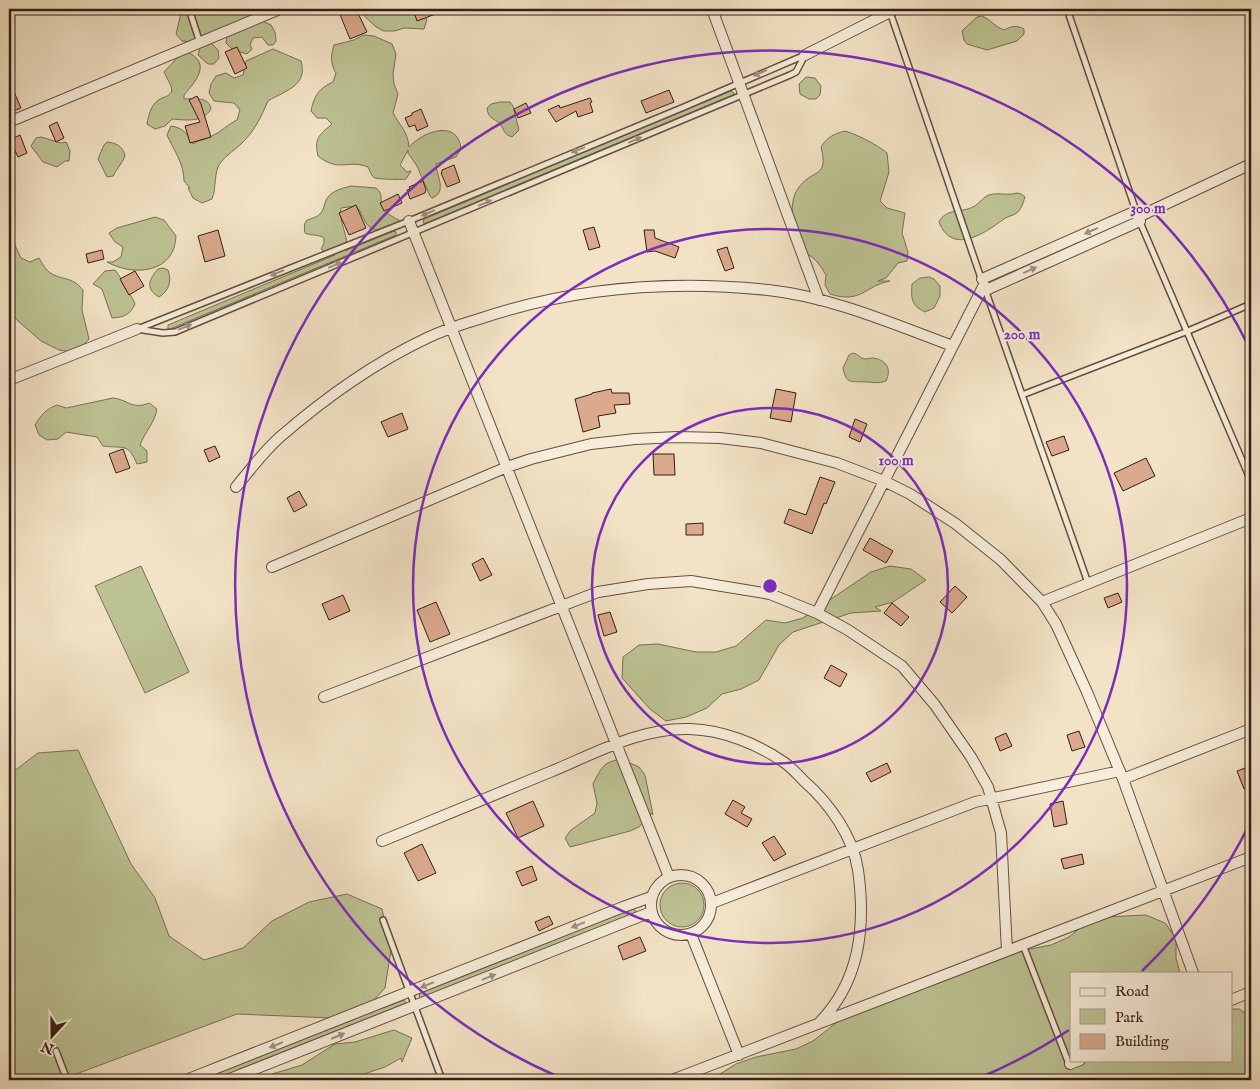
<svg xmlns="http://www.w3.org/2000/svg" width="1260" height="1089" viewBox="0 0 1260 1089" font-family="'IM FELL English',serif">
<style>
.green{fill:#bdc394;stroke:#787054}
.building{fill:#dba98d;stroke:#331e14}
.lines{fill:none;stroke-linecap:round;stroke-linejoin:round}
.lane-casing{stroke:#634f40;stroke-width:8}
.street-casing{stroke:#634f40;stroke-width:12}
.lane{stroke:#f7edda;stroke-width:5}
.street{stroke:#f7edda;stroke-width:10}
.oneway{fill:#9f9081}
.ring{fill:none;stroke:#7b2cbf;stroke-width:2.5}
.centre{fill:#7b2cbf;stroke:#f7edda;stroke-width:2.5}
.ring-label{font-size:15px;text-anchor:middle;font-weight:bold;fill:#7b2cbf;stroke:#f7edda;stroke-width:4;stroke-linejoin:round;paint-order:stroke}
</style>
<rect width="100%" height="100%" fill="#f3e3c6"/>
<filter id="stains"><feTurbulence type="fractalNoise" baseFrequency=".004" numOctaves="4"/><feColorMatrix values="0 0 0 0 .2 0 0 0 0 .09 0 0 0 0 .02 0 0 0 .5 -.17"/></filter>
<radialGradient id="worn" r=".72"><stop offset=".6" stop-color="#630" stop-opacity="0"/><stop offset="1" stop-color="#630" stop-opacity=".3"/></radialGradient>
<!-- green -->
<path class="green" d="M182,9H258L255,14L254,12L241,24L193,42L182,41L176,34Z
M357,9C381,9 406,5 427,19L424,29L404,28L395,31H384L376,27Z
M982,16C990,19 995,27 1004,30C1011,26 1017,25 1024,29V34L1017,41L987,50L967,44L964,40L962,31L977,17Z
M262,21L271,25L275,32L276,41L273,45H268L262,37L253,38L250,45L252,49L247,54L233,50L226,43L227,36Z
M363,35L374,36L392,44L396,54L393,74L394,84L398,94L393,113C400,126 408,132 409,147C422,132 458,118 461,149L456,157L436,164C436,175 448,192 432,198L430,196L417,166L408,153V150L400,165L407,172L411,171L406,179C401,180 378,179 375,178C371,176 370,171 368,167C348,159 339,173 318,156C314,138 319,135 332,124L326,118H317L311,111C314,96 319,88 333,82L336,73C330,63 331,56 334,45L354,40Z
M211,43L218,50L219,58L214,64H208L198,55L201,45Z
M273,49L301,61C308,86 286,90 268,101C261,117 254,132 241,144C235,150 226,155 221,162C213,172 217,187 212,199L202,203L193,198L188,188H190L184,181C184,163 174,151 167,135L171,126C183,128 187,133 193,144C199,140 206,139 212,136C221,132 228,124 237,120L240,110L234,103L214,101L209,93L211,84L216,76L226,73L234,78L243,75L246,61Z
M187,52C212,63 196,81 184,95V99C194,99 209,96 211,109C203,123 185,120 172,119L165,126L155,129L147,124C149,114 151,103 162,98C167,96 169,96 172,91L171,86L164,72L178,57Z
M806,77L815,78L821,86L820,95L816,99H809L800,94L799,84Z
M731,91L734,93L733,95L426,223H423L424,219Z
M500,102H510L513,106L519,130L512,137C503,134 505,130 500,124C494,118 488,119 487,108L491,104Z
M845,131C858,135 876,144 887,153L889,172L880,201L887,208L905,213L902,233L908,252L907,261L898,263L886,278L878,281H890C864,286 862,304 830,294L825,285L826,275C822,268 818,262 812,257C807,254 800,250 796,246C792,239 793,230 792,223C792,210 791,196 800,186C813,169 829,178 821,147C827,137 834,134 845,131Z
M41,137L61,143L66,142L70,151L69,161H65L57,167L43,162L31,146L36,138Z
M107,142C116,143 123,146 125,156C122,164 117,168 113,176L107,177L98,159L104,145Z
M351,186L376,188C384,194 379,200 383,207C386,214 393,217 399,220L398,225C382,230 371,236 363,217C360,212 360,210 356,206L341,208C338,223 351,238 345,251L394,231L396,232V235L170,329H168V325L335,255L325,252L321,249L324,243V238C318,234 311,236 305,233C302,215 311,222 320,214C323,211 324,207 325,203C329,191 340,189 351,186Z
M1017,193L1021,194L1025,197C1023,203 1021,211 1015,214C1012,216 1008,216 1004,219C985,233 952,256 939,222C946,208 961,213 973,207C979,204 983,197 989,195C998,192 1007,196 1017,193Z
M155,217L164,220L176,236C175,273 134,277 107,262H113L121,257L123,247L115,242L109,233L117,228Z
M9,232L21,258L30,262L39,258C42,263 46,271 52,274C65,281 71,276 83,290L82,310L89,339L82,346L72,352L59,350L41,341L18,321L9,310Z
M163,268L168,270C172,281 169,291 159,297C145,289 149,279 158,269Z
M115,270C120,276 121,279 124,285C126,291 132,295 135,304C130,315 124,317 112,318L102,289L93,284L105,271Z
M929,277L934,279L940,286V296L934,308L925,312C911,305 911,299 912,284L920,278Z
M853,353C858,354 860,358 864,359C867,359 870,358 873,358C886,360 892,368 886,381C878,384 873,382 865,382C852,381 846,385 843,368L849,355Z
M113,398C129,400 132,410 149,403L157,409C155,422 145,432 140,445L147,451V462L137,464C128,442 123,449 103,446L97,437L66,432L58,439L47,440L39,435L35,425C41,415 46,409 57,405L66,408Z
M141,566L189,672L145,693L95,586Z
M890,566L911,569L926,580L893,602L875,607L881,611L851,613L793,632L779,645L759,680L741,689L722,694L707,708L686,717L666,721L650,709L622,678L623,657L639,645L658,644L696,652H716L736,646L766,620L785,623L803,618L871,572Z
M78,750L131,864L155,898L169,936L204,960L243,948L272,921L309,902L347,894L382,909L391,950L385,988L358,1017L404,1000L406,1003L213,1080H201L355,1019L237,1014L60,1080H9V775L38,753Z
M621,759L639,767L645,775L653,815L651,813L639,827L630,831L570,847L565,838L571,830L595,813L597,803L593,784C601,768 603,762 621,759Z
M660 905a22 22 0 1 1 44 0a22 22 0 1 1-44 0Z
M633,909L636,911L635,913L421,998L419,997L420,993Z
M1146,915L1165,923L1176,938V958L1180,973H1071V1060H1231V1009H1239L1251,1017V1080H692L720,1074L736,1064L756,1057L796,1049L813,1041L845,1016L994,956L1051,945L1069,937L1086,923L1105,917Z
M394,1030L412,1038L402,1062L401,1058L385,1067L346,1080H257L262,1077L302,1065L335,1044L355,1042Z"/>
<!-- building -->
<path class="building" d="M347,9H356L367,32L350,39L339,12Z
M413,9H446V10L417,21Z
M237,47L247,68L235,74L225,52Z
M9,80L21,108L9,113Z
M669,90L674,102L646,113L641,101Z
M197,96L201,104L211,137L190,143L185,126L200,122L189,100Z
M590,98L592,102L590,103L593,112L578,117L576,111L556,122L548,110L559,105L560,108Z
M526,103L531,113L518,118L514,109Z
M421,109L428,126L417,131L415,125L409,127L405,118L412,115V113Z
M57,122L64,138L56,142L49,126Z
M20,135L27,153L18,157L10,140Z
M454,165L460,182L447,187L441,173L442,172V170Z
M423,181L426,190L425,193L410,199L407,190L410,189L409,187Z
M398,194L402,203L384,211L380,203Z
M356,205L366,228L349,235L339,213Z
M594,227L600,247L589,250L583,230Z
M218,230L225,256L205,262L198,236Z
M644,230H654L655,238L679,247L675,258L655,251L647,252Z
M727,247L734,268L725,271L717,250Z
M102,250L104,259L88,263L86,254Z
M135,271L144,286L129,295L120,279Z
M611,389L612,393H629L630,404L614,405L616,413L598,416L600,427L583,432L575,399L592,394V393Z
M776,389L796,393L791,422L770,418Z
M402,413L408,429L388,437L381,422Z
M855,419L867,424L860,442L849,437Z
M1064,436L1069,450L1052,456L1046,442Z
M215,446L220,457L209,462L204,450Z
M123,449L130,468L116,473L109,454Z
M653,454H674L675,475H654Z
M1146,458L1155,476L1123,491L1114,473Z
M820,477L835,482L826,504L824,503L812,534L784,523L789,509L806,515Z
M299,491L307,505L294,512L287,498Z
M703,523V535H686V524Z
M870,538L893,551L886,563L863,550Z
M483,558L492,575L480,581L472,564Z
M955,586L967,597L952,613L940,602Z
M1118,593L1122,602L1108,608L1104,598Z
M343,595L350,611L329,620L322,604Z
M436,602L450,634L430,642L417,610Z
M892,603L909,617L901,626L884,613Z
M610,612L617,632L604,636L598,615Z
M831,665L847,674L840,687L824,678Z
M1079,731L1085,747L1072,751L1067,735Z
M1006,733L1012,746L1000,751L995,738Z
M887,763L891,772L871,782L866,773Z
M1248,767L1251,775V787L1244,789L1237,771Z
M733,800L745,807L741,813L752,819L747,827L725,814Z
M533,801L544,826L518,838L506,813Z
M1063,801L1067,824L1054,827L1050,804Z
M774,836L786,854L774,861L762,843Z
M422,844L436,873L418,881L404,853Z
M1082,854L1084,864L1064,869L1061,859Z
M532,866L537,880L522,886L516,872Z
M549,916L553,924L539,931L535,922Z
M640,937L646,951L623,960L618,946Z"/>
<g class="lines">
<defs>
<path id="lane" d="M189,9L200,43
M1067,9L1136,211
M890,12L982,281
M1140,222L1251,481
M985,289L1088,583
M140,328L409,221L684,107L805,55
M137,329L163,333L175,332L790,75L796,72L805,55
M1022,395L1188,331L1251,304
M383,920L442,1080
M1023,945L1069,1064
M56,1051L67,1080"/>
<path id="street" d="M712,9L819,300
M805,55L896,9
M9,122L280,9
M1138,217L1251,164
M409,221L669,877
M982,279L1136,211
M986,290L1140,221
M9,380L137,329
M236,487C250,470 264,451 280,437C325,398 374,363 427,338C444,330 462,324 479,319C571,288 671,280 768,290C832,297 893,324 953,346
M272,567L507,467L531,459L591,444L635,439L678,437L720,438L761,443L837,463L884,481L910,494L956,524L1001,560L1042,602L1056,624L1087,692L1123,779L1193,973
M1042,602L1251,518
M817,613L984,285
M324,697L598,592L648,584L691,581L770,594L817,613L848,630L902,666L935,705L971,757L988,787L1001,833L1007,951
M1123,779L1251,729
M382,841C438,818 494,795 550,772C594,754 641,727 690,729C723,730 758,744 785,763C792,768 798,775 804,781C829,803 853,836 858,870C866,927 860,982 818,1024
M651 905a30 30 0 1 1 60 0a30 30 0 1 1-60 0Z
M712,903L975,802L1120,771
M691,934L739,1055
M1231,1000L1251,992
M1070,1064L1080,1060
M186,1080L623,907L651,897
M227,1080L651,912
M672,1080L1251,857"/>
</defs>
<!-- lane casing -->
<use href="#lane" class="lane-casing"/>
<!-- street casing -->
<use href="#street" class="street-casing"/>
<!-- lane -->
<use href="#lane" class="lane"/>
<!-- street -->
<use href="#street" class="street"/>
</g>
<!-- one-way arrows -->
<defs><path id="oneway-solid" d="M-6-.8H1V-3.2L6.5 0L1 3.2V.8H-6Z" transform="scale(1.25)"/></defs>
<g class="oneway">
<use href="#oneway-solid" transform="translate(760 73) rotate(157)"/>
<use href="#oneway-solid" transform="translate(635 140) rotate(-23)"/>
<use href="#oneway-solid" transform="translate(578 150) rotate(158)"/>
<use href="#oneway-solid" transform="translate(485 203) rotate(-23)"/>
<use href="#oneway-solid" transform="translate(428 213) rotate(157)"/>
<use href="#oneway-solid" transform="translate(1091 231) rotate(156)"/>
<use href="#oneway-solid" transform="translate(335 265) rotate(-22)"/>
<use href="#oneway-solid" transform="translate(1030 270) rotate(-24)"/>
<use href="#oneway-solid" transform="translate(277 273) rotate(158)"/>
<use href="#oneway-solid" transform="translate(185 327) rotate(-22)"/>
<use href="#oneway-solid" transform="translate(578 925) rotate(158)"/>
<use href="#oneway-solid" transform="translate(489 977) rotate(-22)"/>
<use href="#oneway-solid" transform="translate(427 985) rotate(158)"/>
<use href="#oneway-solid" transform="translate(338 1036) rotate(-22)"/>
<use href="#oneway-solid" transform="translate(276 1045) rotate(158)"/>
</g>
<!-- distance rings -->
<g class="ring">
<circle cx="770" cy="586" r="178"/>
<circle cx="770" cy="586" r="357"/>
<path d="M1251 821A535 535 0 0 1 1142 971M1069 1030A535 535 0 0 1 979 1078M561 1078A535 535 0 1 1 1251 351"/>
</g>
<circle cx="770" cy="586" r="8" class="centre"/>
<g class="ring-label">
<text x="1148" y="213">300 m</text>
<text x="1022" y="339">200 m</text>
<text x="896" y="465">100 m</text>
</g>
<!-- margin -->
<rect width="1260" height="1089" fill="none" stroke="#f3e3c6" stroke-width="30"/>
<rect x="10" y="10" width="1240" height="1069" fill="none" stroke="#331e14" stroke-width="2.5"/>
<rect x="15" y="15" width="1230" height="1059" fill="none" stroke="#331e14"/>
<!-- legend -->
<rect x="1070" y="972" width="162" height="90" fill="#f7edda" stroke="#a99a8b"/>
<rect x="1080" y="988" width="25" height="8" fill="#f7edda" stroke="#a99a8b"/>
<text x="1115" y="996" font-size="15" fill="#331e14">Road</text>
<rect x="1080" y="1009" width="25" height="15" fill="#bdc394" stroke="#a99a8b"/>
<text x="1115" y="1022" font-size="15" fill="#331e14">Park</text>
<rect x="1080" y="1034" width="25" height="15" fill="#dba98d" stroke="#a99a8b"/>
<text x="1115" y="1046" font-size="15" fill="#331e14">Building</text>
<!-- north arrow -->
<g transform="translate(52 1036) rotate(201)" stroke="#f7edda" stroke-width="4" paint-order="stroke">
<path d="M0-4L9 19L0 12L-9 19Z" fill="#331e14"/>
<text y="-8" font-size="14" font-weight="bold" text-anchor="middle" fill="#331e14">N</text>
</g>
<rect width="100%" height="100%" filter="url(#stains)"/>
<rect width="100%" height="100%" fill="url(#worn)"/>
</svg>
